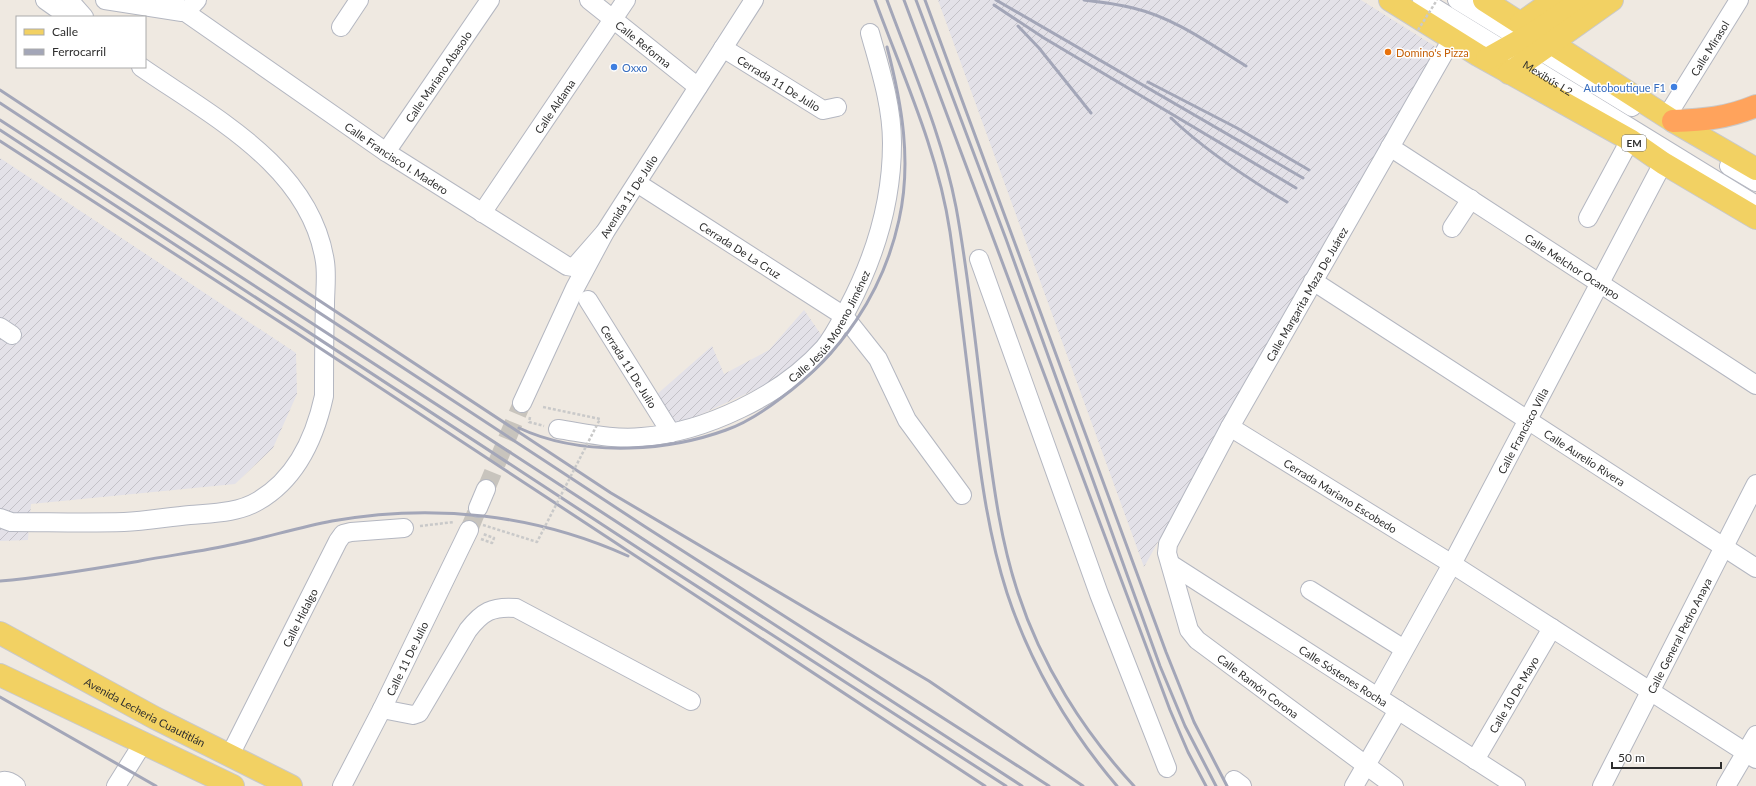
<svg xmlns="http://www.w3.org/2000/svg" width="1756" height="786" viewBox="0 0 1756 786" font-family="Lato,sans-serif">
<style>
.industrial{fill:url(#industrial-furrows)}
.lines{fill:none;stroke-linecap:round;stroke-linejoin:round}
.minor-tunnel{stroke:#c8c4bd;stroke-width:18;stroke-dasharray:18 9;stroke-linecap:butt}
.minor-casing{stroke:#b4b7c1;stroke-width:20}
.major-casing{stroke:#c9c9c9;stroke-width:24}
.highway-casing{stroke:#c9c9c9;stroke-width:24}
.path{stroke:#c9c9c9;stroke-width:2.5;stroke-dasharray:3 2;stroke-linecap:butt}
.minor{stroke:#fff;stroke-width:18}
.major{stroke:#f2d163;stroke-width:22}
.highway{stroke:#ffa35c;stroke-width:22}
.rail{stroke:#a3a6b8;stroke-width:3}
.path-bridge{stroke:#c9c9c9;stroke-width:2.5;stroke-dasharray:3 2;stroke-linecap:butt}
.food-dot{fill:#e8710a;stroke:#fff;stroke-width:1.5}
.shop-dot{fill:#3f7fe0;stroke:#fff;stroke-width:1.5}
.labels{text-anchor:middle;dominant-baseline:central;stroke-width:3;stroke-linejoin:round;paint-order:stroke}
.shield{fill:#fff;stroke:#6d6d6d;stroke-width:1}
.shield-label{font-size:10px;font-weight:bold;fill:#2e2e2e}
.street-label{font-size:11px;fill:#2e2e2e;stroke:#fff}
.food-label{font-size:11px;fill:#c56008;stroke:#fff;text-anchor:start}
.shop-label{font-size:11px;fill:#366cbe;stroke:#fff;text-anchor:start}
</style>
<defs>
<pattern id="industrial-furrows" width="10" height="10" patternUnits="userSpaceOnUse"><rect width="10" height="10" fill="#e3e1e8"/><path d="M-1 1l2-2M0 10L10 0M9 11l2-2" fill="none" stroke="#c3c1c7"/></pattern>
</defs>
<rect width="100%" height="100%" fill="#efe9e1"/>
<!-- industrial -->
<path class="industrial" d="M938,0H1361L1436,47L1144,567Z
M0,158L296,353L297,394L273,448L235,484L31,504L28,540L0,541Z
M804,310L824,339L770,383L697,416L673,425L655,396L712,346L724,374L769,350Z"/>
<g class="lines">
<!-- minor-tunnel -->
<path class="minor-tunnel" d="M486,489L522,403
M469,530L478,508"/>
<defs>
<g id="minor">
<path d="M45,0L69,17"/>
<path d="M69,0L84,17"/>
<path d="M105,0L182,12"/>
<path id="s1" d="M168,0L386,152L567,266L573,267L577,264L605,232"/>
<path id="s2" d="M589,0L698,87"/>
<path id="s3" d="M1422,0L1756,205"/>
<path d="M1457,0L1632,107"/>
<path d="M186,12L197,0"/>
<path d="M341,27L359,0"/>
<path id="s4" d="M723,48L823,110L837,107"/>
<path id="s5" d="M1667,116L1739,0"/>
<path id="s6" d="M1390,147L1756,385"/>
<path id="s7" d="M386,152L490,0"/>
<path d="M1729,166L1756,182"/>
<path id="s8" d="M637,183L844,316L878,359L907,420L962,495"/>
<path id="s9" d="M482,213L626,0"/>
<path d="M1588,218L1630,140"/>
<path d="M1452,228L1471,199"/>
<path d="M979,259L1099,594L1167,768"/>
<path id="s10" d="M1313,281L1756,568"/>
<path id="s11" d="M588,300L671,433"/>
<path d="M0,327L12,335"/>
<path id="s12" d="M522,403L575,288L605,232L754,0"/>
<path id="s13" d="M1230,427L1452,564L1756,759"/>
<path id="s14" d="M558,429C585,433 614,440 642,437C705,432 781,396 824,348C834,336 841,321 848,308C875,257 892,201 892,143C892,105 880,69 870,33"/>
<path d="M478,508L486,489"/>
<path d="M0,518L11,522C49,522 86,523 124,522C146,521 168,517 190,515C213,513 238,513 258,501C296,479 315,437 324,396C324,366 324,335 325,305C325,291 327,276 325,262C311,167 213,117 141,67"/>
<path id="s15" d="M1172,565L1516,786"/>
<path d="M1310,590L1404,649"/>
<path id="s16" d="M1378,697L1452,564L1663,163"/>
<path d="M382,709L413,715L419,713L468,630C482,612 492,606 516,608L691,701"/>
<path id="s17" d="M230,755L338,541L343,534L351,532L404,528"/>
<path id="s18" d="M1475,760L1552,628"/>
<path d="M1234,780L1242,786"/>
<path d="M0,782C6,779 11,782 16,786"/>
<path d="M116,786L143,743"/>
<path id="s19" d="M342,786L382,709L469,530"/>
<path d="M1354,786L1398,710"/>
<path id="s20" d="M1394,786L1197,640L1189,630L1167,553L1168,544L1230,427L1452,39"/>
<path id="s21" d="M1602,786L1756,484"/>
<path d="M1726,786L1756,735"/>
</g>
<g id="major">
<path d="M1390,0L1478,55L1630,140L1663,163L1756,218"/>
<path d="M1484,0L1673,121L1756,169"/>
<path d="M1521,23L1554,0"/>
<path d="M1487,59L1535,32L1582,0"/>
<path d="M1509,73L1612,0"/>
<path id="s22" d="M0,633L155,718L291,786"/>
<path d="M0,675L233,786"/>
</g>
<path id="highway" d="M1673,121C1704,120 1727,118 1756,106"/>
</defs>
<!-- minor casing -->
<use href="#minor" class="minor-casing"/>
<!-- major casing -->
<use href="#major" class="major-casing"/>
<!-- highway casing -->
<use href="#highway" class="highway-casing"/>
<!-- path -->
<path class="path" d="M530,417L529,422L544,426
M420,526L454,522
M481,539L492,543L494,538L483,534"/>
<!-- minor -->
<use href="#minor" class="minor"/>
<!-- major -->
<use href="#major" class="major"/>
<!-- highway -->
<use href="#highway" class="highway"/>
<!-- rail -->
<path class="rail" d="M875,0C903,76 938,151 950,232C959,295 966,358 974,421C981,479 989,537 1007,593C1030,663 1069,730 1117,786
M887,0C912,68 942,135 956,207C970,283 977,360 987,436C994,489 1001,542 1018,593C1041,664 1083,731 1134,786
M904,0L1170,710L1188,752L1206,786
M916,0L1006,239L1160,666L1185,726L1216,786
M925,0L1166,652L1194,722L1227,786
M996,0L1303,178
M1084,0C1101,2 1117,4 1133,8C1175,18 1210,44 1246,66
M994,5L1044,38L1296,188
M1018,26L1039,48L1091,113
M1148,82L1237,128L1309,170
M0,90L611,493L929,681L1083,786
M0,103L644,526L1049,786
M1171,118C1206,151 1245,177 1287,202
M0,120L1022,786
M0,130L664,565L1006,786
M0,141L297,333L985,786
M519,428C553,444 593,449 630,448C663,447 696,441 726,430C746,423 764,411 781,398C841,354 883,293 899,220C912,162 902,104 887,47
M0,581C47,577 93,569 140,561C172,555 204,551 235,544C268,537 300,527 332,521C433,503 535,514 628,556
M0,697L156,786"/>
<!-- path-bridge -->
<path class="path-bridge" d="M1418,30L1437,0
M483,525L537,542L600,419L543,407"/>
</g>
<!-- markers -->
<circle class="food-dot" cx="1388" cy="52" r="4"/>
<g class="shop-dot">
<circle cx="614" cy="67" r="4"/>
<circle cx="1674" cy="87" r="4"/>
</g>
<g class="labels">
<!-- shield labels -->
<rect class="shield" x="1622" y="135" width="24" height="16" rx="3"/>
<g class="shield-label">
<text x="1634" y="143">EM</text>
</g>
<!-- street labels -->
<g class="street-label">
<text stroke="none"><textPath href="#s2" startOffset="70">Calle Reforma</textPath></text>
<text stroke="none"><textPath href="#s5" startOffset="80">Calle Mirasol</textPath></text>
<text stroke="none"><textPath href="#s7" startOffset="92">Calle Mariano Abasolo</textPath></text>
<text stroke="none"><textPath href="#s3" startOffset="148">Mexibús L2</textPath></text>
<text stroke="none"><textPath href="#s4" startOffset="66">Cerrada 11 De Julio</textPath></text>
<text stroke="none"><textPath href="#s9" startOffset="129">Calle Aldama</textPath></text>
<text stroke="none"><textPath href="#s1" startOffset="278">Calle Francisco I. Madero</textPath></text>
<text stroke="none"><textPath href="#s12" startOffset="233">Avenida 11 De Julio</textPath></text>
<text stroke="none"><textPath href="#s8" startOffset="123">Cerrada De La Cruz</textPath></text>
<text stroke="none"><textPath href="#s6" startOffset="218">Calle Melchor Ocampo</textPath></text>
<text stroke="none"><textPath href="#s20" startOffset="633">Calle Margarita Maza De Juárez</textPath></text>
<text stroke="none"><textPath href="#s14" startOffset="312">Calle Jesús Moreno Jiménez</textPath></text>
<text stroke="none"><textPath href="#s11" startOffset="78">Cerrada 11 De Julio</textPath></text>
<text stroke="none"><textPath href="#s16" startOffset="303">Calle Francisco Villa</textPath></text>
<text stroke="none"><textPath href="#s10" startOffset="324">Calle Aurelio Rivera</textPath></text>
<text stroke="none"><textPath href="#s13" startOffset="130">Cerrada Mariano Escobedo</textPath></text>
<text stroke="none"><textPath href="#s17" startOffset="154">Calle Hidalgo</textPath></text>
<text stroke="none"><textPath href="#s21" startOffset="169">Calle General Pedro Anaya</textPath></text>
<text stroke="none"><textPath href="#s19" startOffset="143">Calle 11 De Julio</textPath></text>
<text stroke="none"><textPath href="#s15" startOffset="204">Calle Sóstenes Rocha</textPath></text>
<text transform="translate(1258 686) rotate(37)">Calle Ramón Corona</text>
<text stroke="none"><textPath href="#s18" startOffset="76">Calle 10 De Mayo</textPath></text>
<text stroke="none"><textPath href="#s22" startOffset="165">Avenida Lecheria Cuautitlán</textPath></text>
</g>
<!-- food labels -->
<g class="food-label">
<text x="1396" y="52">Domino's Pizza</text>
</g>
<!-- shop labels -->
<g class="shop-label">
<text x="622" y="67">Oxxo</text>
<text x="1666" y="87" text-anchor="end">Autoboutique F1</text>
</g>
</g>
<!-- legend -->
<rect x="16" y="16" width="130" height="52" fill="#ffffff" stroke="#ababab"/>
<rect x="24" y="29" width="20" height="6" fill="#f2d163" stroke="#ababab"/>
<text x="52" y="36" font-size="12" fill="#2e2e2e">Calle</text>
<rect x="24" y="49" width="20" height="6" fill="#a3a6b8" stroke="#ababab"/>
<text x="52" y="56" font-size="12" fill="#2e2e2e">Ferrocarril</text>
<!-- scale -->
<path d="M1612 762v6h109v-6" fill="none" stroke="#2e2e2e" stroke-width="2"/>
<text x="1618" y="762" font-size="12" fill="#2e2e2e" stroke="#ffffff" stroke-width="3" paint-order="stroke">50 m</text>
</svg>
